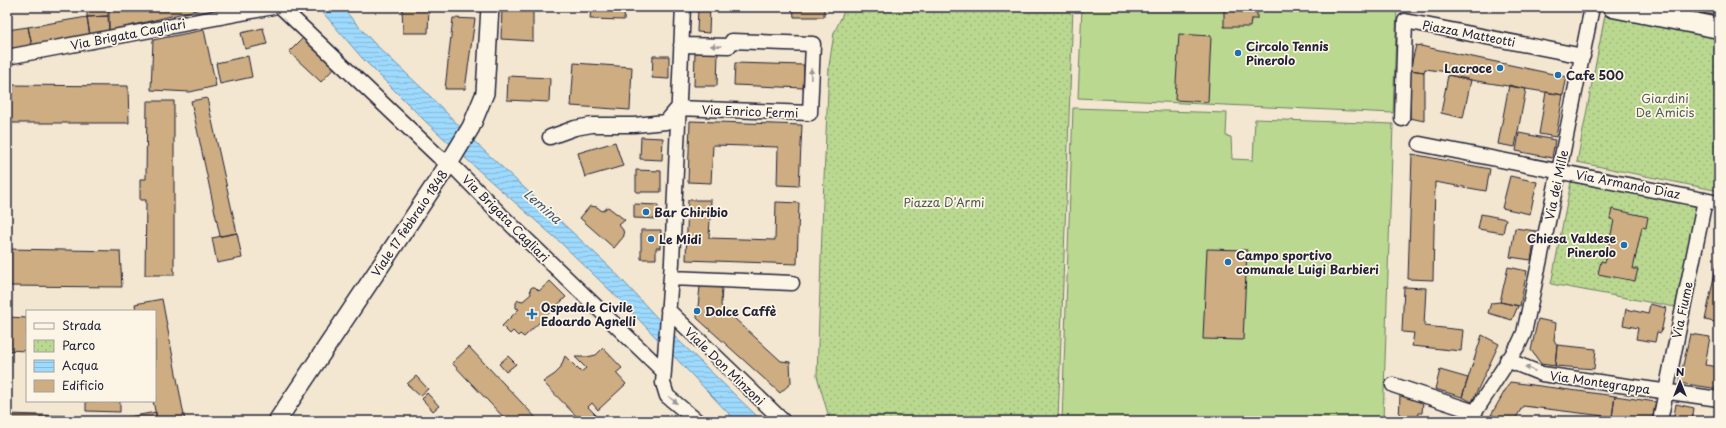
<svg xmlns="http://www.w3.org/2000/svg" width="1726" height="428" viewBox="0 0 1726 428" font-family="'Playpen Sans',sans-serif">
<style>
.park{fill:url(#park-dots);stroke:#6e7d66}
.garden{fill:#bad890;stroke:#6e7d66}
.water{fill:url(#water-rules);stroke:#6c90b0}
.building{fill:#cdad81;stroke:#22223b}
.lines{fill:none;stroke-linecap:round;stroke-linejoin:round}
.minor-casing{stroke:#22223b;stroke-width:17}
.tertiary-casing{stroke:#22223b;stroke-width:20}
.secondary-casing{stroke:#22223b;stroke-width:23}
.minor{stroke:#fcf5e5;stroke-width:14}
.tertiary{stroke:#fcf5e5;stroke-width:17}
.secondary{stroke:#fcf5e5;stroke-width:20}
.oneway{fill:#9a9698}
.poi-dot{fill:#1f6fb2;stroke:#fcf5e5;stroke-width:1.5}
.labels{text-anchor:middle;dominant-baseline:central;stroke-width:3.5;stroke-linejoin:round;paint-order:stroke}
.street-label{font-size:12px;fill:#22223b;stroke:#fcf5e5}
.poi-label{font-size:12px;font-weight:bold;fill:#22223b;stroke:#fcf5e5;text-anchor:start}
.park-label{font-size:12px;fill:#505954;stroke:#fcf5e5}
.water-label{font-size:13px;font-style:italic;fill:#475976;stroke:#fcf5e5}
</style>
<defs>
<pattern id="park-dots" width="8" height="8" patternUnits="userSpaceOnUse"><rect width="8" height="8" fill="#bad890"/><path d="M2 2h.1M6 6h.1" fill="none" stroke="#a0b97d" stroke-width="1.8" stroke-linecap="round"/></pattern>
<pattern id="water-rules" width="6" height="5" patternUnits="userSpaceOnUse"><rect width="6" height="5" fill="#9ddafe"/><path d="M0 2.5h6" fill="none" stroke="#87bbdb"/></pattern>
</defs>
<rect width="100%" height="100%" fill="#f3e7d1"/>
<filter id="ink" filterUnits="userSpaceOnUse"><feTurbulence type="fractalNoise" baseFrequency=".025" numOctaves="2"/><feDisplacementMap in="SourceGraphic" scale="8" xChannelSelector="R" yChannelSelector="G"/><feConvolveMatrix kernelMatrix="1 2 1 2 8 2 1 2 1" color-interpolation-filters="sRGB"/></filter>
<g filter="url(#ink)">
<!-- park -->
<path class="park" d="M846,7H1073L1058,421H830L817,376L823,201L829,66L834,33Z
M1605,15L1719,38V191L1577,162Z
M1571,182L1698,205L1675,307L1551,284Z"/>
<!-- garden -->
<path class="garden" d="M1082,7H1397L1393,113L1078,98Z
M1073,108L1227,113L1226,136L1231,137L1232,159L1253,160L1255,119L1393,124L1383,421H1062Z"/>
<!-- water -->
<path class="water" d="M318,7H344L346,12L373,42L426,92L478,145L611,268L674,336L762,421H736L733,418L623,303L560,242L486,177L425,121L363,59Z"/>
<!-- building -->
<path class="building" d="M87,7H108V16L87,17Z
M129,7H195L196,10L109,31V12Z
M195,7H210L196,10Z
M402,7H429L428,33H403Z
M456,7H474V8L456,9Z
M502,7H533V41L501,39Z
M591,7H625L624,20L590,19Z
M698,7H710L709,33L697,32Z
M793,7H824V17H794Z
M1220,7H1257V19H1251L1250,27H1224V10H1220Z
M1696,7H1719V16L1696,12Z
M108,16L109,31L90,36L87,17Z
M87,17L90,36L32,46L28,27Z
M453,18L475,19L465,89H445Z
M28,27L32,46L7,50V30Z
M263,28L267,44L245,49L241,33Z
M204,30L216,86L190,92L151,90L153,40Z
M1179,34L1211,36L1208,102L1175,100Z
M305,36L337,65L321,82L289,52Z
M1416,45L1567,77L1563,95L1471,80L1448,75V72L1425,69L1424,72L1410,70Z
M695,52H718L717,86H694Z
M248,56L252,77L220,84L216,63Z
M653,56H669V79L652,78Z
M574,63L632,67L630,110L571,106Z
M735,63L804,65V88L734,85Z
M1410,70L1424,72V121L1410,118Z
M1448,75L1471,80L1463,118L1441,113Z
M508,76L550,78L549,102L507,100Z
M7,85L128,86L129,123H7Z
M1509,85L1526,89L1515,147L1498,144Z
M1546,92L1563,95L1556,137L1539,134Z
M207,98L237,233L220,236L191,101Z
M147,101H174V275H145L146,200H140V179H146Z
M690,121L802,125L799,186L777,185L778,147L713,145L711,183L688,182Z
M1519,133L1555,140L1552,158L1516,151Z
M641,137L663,138L662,160L640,159Z
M615,142L623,166L585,177L578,153Z
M1412,154L1490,169L1486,191L1435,182L1433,280L1408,279Z
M636,170L661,171V192H636Z
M1510,176L1537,182L1530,214L1502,208Z
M688,200H711L709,238L775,240L776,202L799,203L797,264L686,260Z
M634,204L658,205V219L634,218Z
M590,206L597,207L602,211L608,207L625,220L619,225L623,230L624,236L614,248L580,218Z
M1612,209L1648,217L1646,228L1642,227L1633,269H1638L1635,281L1598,274L1601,261L1605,262L1614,220L1610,219Z
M1481,214L1506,219L1503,233L1478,229Z
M1515,228L1536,231L1531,260L1510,257Z
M641,230H661L660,248H656V259H641Z
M237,233L242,258L217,263L212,238Z
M7,249L120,251L122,287L7,286Z
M1207,249L1247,250L1243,340L1203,339Z
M1719,253V323L1705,320Z
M1508,267L1527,271L1520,306L1500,302Z
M550,281L566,297L524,337L520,334L518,336L513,331L510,334L502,326L519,309L516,308V303L518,300L523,301L531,294L530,289L532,287H535L539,291Z
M700,286L722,287L721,306L781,361L790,362L791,383L780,393L697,318Z
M1404,287L1426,288L1424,326L1463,330L1461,351L1412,346L1414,333L1402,332Z
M162,299L185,421H157L153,401H155V311H136L135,304Z
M1500,302L1518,306L1512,320L1488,313L1491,303Z
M1650,304L1666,308L1661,333L1657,332L1655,342L1636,339L1638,328L1623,325L1626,309L1648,314Z
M7,317L27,318V351L7,350Z
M1538,319L1556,323L1554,340L1557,345L1555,366L1541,364L1531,350Z
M1690,334L1710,337L1705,365L1719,367V389L1679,383Z
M1482,335L1499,344L1472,402L1462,397Z
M1557,345L1596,349L1594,369L1555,366Z
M469,347L539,421H507L452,363Z
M603,348L622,368L616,373L626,384L598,410L592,403L588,407L596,415L590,421H581L543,382L555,374L560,369L565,356L581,372L586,368L575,357H587L596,355Z
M508,356L516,364L506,372L499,364Z
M1440,370L1468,378L1462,397L1435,389Z
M416,376L428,389L420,396L407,384Z
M1510,382L1615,396L1612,417L1523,406L1514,421H1507L1491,415Z
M427,393L439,406L433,411L422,399Z
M1400,394L1423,401L1422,413H1418L1417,421H1399Z
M1615,396L1656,402L1652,421H1631L1632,420L1612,417Z
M86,401H120V412L86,411Z
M1676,404L1694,408L1692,421H1673Z
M1718,410L1719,421H1716Z
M156,412L157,421H107Z
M7,414L70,416V421H7Z
M90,419H105V421H89Z"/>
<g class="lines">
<defs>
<path id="minor" d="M281,7L438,156L457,170L500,214L664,372
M683,7L672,262L663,383L667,396L697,421
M7,57L273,7
M1402,119L1405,21L1583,56
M550,137L575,128L592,125H634L666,122L678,108L810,113L813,44L732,41L729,46L681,45
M1420,144L1719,203
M671,278L792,283
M668,310L783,421
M1507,360L1542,374L1719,399
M1393,385L1475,412
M1471,421L1475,412L1519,344L1524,333L1559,171L1592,7
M1660,421L1705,200"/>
<path id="tertiary" d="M277,421L448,165L471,127L485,93L490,7"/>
<path id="secondary" d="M1613,7L1719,28"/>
</defs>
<!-- minor casing -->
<use href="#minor" class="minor-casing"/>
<!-- tertiary casing -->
<use href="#tertiary" class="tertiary-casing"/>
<!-- secondary casing -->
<use href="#secondary" class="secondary-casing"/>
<!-- minor -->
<use href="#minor" class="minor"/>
<!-- tertiary -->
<use href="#tertiary" class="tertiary"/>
<!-- secondary -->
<use href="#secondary" class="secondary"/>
</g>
<!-- one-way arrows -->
<defs><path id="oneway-solid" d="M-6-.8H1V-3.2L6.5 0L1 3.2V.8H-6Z"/></defs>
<g class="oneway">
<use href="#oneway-solid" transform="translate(716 46) rotate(-178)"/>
<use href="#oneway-solid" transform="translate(811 74) rotate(-88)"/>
<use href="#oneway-solid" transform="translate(1530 369) rotate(-158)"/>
<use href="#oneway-solid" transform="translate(673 400) rotate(41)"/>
</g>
</g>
<!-- markers -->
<g class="poi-dot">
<circle cx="1238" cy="53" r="4"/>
<circle cx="1500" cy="68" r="4"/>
<circle cx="1558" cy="75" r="4"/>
<circle cx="646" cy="212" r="4"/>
<circle cx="651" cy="239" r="4"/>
<circle cx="1624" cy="245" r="4"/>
<circle cx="1228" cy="262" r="4"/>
<circle cx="697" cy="311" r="4"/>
<path d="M530 308h4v4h4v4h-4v4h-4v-4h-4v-4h4z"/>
</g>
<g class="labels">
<!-- street labels -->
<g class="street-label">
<text transform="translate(1469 33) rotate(11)">Piazza Matteotti</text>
<text transform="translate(128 34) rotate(-11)">Via Brigata Cagliari</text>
<text transform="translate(750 111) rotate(2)">Via Enrico Fermi</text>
<text transform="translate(1628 184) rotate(11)">Via Armando Diaz</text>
<text transform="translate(1556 185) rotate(-78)">Via dei Mille</text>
<text transform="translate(506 218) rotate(45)">Via Brigata Cagliari</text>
<text transform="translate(409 223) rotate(-56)">Viale 17 febbraio 1848</text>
<text transform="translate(1682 310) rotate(-78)">Via Fiume</text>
<text transform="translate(725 366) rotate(44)">Viale Don Minzoni</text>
<text transform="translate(1600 382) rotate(8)">Via Montegrappa</text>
</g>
<!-- poi labels -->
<g class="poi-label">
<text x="1246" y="46">Circolo Tennis<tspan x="1246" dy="14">Pinerolo</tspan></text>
<text x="1492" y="68" text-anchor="end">Lacroce</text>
<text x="1566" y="75">Cafe 500</text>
<text x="654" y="212">Bar Chiribio</text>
<text x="1616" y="238" text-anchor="end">Chiesa Valdese<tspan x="1616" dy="14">Pinerolo</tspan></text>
<text x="659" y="239">Le Midi</text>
<text x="1236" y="255">Campo sportivo<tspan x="1236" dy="14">comunale Luigi Barbieri</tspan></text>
<text x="541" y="307">Ospedale Civile<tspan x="541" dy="14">Edoardo Agnelli</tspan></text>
<text x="705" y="311">Dolce Caffè</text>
</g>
<!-- park labels -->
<g class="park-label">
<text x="1665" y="98">Giardini<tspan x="1665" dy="14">De Amicis</tspan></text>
<text x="944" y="202">Piazza D'Armi</text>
</g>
<!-- water labels -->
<g class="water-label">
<text transform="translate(543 206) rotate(41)">Lemina</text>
</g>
</g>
<!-- margin -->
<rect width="1726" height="428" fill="none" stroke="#fcf5e5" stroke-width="24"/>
<rect x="12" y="12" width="1702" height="404" fill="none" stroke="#22223b" stroke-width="1.5" filter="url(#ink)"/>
<!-- legend -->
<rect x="26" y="310" width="130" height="92" fill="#fcf5e5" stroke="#a5a1a1"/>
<rect x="34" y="323" width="20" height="6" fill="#fcf5e5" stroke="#a5a1a1"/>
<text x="62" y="330" font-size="12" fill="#22223b">Strada</text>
<rect x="34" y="340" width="20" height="12" fill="url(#park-dots)" stroke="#a5a1a1"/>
<text x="62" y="350" font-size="12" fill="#22223b">Parco</text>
<rect x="34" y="360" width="20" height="12" fill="url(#water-rules)" stroke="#a5a1a1"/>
<text x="62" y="370" font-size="12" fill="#22223b">Acqua</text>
<rect x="34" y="380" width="20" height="12" fill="#cdad81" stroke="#a5a1a1"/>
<text x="62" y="390" font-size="12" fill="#22223b">Edificio</text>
<!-- north arrow -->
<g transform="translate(1680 382)" stroke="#fcf5e5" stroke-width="3" paint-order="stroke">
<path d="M0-3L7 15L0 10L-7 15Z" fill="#22223b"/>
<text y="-6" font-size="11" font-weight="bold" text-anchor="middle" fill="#22223b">N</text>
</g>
</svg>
